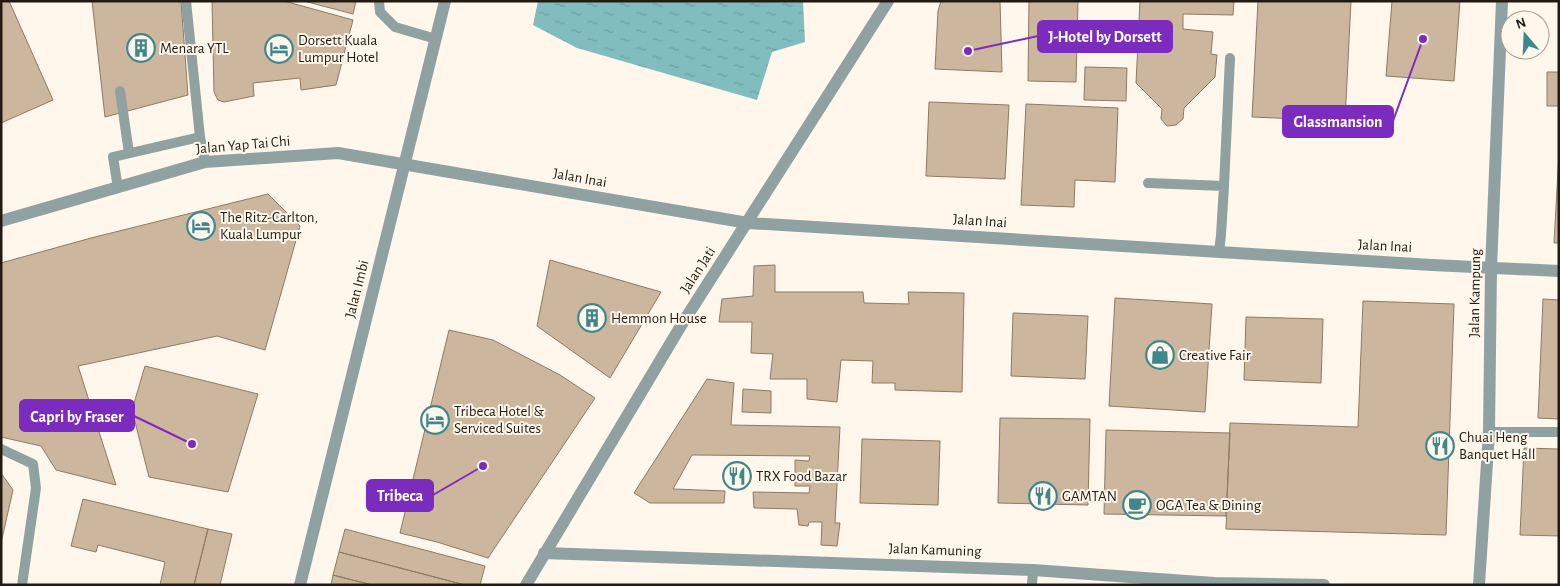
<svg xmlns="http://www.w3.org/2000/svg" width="1560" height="586" viewBox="0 0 1560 586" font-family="'Alegreya Sans',sans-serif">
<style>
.water{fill:url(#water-ripples)}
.building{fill:#ccb79e;stroke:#8d7a63}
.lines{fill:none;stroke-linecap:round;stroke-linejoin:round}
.service{stroke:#90a1a1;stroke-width:10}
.minor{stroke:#90a1a1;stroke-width:12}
.tertiary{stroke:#90a1a1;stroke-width:12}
.labels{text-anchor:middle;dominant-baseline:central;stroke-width:4;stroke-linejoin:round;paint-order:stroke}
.poi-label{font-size:15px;fill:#231b12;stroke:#fff6ec;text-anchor:start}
.street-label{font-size:15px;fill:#231b12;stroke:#fff6ec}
.leader{fill:none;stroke:#7b2cbf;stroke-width:2}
.callout-dot{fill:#7b2cbf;stroke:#fff6ec;stroke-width:2}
.callout{fill:#7b2cbf;stroke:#7b2cbf;stroke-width:2}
.callout-label{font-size:16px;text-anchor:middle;font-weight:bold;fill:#fff}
</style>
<defs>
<pattern id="water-ripples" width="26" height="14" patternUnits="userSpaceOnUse" patternTransform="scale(1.25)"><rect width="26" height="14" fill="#81bcbe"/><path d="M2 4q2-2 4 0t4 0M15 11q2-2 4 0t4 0" fill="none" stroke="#6fa1a2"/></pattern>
</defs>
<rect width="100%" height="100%" fill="#fff6ec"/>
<!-- water -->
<path class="water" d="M538,1H803L805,42L772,52L757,100L577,48L533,25Z"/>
<!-- building -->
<path class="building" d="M1,1H9L53,100L1,123Z
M92,1H181L188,95L105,117Z
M212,1H284L353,20L336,85L301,90L300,78L253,83L254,96L224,102L218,100L214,92Z
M304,1H356L353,14Z
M941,1H1000L1002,72L935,69L938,11Z
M1029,1H1078L1076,82L1028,81Z
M1140,1H1234L1233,15L1183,14V29L1213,32L1211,54L1217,55L1215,77L1184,108L1183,119L1176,125L1167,126L1161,119L1162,109L1136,83Z
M1258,1H1351L1345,121L1252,117Z
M1392,1H1460L1454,81L1386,76Z
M1085,67L1127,68L1126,101L1084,100Z
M1547,72H1559V106H1547Z
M929,102L1009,105L1005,179L926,176Z
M1026,104L1118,108L1115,182L1075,180L1074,207L1021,205Z
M1559,152V243H1554Z
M268,194L300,226L265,350L217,336L78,366L116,485L56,470L41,446L1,437V263L91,238Z
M550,260L661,292L610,378L537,326Z
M775,265V292H863L864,303L909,304L908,292L964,293L962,392L895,390V383H872L873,361L841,360L837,402L807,399V379H770L773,354L751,353L752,322H719L722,299L753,296L754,266Z
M1115,298L1212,304L1205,412L1109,406Z
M1543,299L1559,300V419L1538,418Z
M1363,301L1454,304L1446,535L1226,529L1230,423L1358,427Z
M1013,313L1088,316L1085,379L1011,376Z
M1246,317L1323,319L1321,383L1244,380Z
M449,330L493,340L560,375L595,398L488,558L437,542L400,533Z
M145,366L258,394L228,492L149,477L132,410Z
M707,379L734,383L731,425L840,427L835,523H840L837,546L821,545L822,522H809L808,526L799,525L797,509L754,508L753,492L809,493L810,486H795V460L809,461L810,456L692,455L673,489L725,491L724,503H650L634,493Z
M743,389L771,391V413L742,412Z
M1000,418L1090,419L1088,505L998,503Z
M1106,430L1230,433L1226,516L1104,514Z
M862,439L940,441L938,505L860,503Z
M1524,448L1559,449V536L1520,535Z
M1,473L13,490L1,543Z
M83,499L208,529L194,585H160L165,562L98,545L96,552L71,546Z
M208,529L232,534L220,585H194Z
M345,529L485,566L480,585H465L339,552Z
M339,552L465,585H372L333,575Z
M333,575L372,585H331Z"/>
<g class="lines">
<!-- service -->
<path class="service" d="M186,1L200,137L205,162
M379,1L380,12L395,27L436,39
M120,91L129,153
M1148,183L1224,186
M118,188L113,157L200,137
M1219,252L1221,235L1224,186L1230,58
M1489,432H1559
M1,449L33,464L36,488L22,585
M1032,585L1033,570"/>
<!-- minor -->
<path class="minor" d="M1,221L205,162L338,153L748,223L1432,265L1559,271
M544,553L1033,570L1214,583L1324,585
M526,585L682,324L888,1
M1479,585L1489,432L1491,268L1502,1"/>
<!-- tertiary -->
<path class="tertiary" d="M300,585L445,1"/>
</g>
<!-- icons -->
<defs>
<symbol id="building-ring" viewBox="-11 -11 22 22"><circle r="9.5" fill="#fff6ec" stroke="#3f878a" stroke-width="1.5"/><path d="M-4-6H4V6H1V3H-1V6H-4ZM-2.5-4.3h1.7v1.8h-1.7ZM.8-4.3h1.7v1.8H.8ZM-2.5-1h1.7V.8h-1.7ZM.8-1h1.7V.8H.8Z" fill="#3f878a"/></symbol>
<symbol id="hotel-ring" viewBox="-11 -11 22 22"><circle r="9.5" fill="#fff6ec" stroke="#3f878a" stroke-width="1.5"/><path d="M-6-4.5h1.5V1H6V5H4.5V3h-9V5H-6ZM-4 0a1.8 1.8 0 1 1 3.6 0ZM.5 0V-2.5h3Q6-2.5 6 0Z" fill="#3f878a"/></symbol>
<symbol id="shop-ring" viewBox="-11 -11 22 22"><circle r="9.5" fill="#fff6ec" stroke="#3f878a" stroke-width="1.5"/><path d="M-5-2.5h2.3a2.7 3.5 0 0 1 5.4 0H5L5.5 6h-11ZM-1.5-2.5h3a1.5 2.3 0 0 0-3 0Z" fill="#3f878a"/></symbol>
<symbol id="restaurant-ring" viewBox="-11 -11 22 22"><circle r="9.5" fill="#fff6ec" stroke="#3f878a" stroke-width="1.5"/><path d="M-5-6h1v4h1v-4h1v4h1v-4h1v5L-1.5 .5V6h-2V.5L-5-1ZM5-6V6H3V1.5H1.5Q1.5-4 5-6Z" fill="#3f878a"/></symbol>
<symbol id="cafe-ring" viewBox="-11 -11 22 22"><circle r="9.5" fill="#fff6ec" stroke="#3f878a" stroke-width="1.5"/><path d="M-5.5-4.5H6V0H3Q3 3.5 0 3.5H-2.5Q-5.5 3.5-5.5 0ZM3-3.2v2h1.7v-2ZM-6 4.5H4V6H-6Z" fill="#3f878a"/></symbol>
</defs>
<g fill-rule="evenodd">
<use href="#building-ring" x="125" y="32" width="32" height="32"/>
<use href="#hotel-ring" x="263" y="33" width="32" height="32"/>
<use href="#hotel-ring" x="185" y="210" width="32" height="32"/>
<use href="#building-ring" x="576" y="302" width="32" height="32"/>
<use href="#shop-ring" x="1144" y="339" width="32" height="32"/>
<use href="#hotel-ring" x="419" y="404" width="32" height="32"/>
<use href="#restaurant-ring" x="1424" y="430" width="32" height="32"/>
<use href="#restaurant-ring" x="721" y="460" width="32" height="32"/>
<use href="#restaurant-ring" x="1027" y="480" width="32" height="32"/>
<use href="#cafe-ring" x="1121" y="489" width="32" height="32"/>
</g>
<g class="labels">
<!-- poi labels -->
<g class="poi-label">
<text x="298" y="40">Dorsett Kuala<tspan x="298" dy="17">Lumpur Hotel</tspan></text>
<text x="160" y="48">Menara YTL</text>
<text x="220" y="217">The Ritz-Carlton,<tspan x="220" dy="17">Kuala Lumpur</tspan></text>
<text x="611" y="318">Hemmon House</text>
<text x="1179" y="355">Creative Fair</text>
<text x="454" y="411">Tribeca Hotel &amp;<tspan x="454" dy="17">Serviced Suites</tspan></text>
<text x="1459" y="437">Chuai Heng<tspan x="1459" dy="17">Banquet Hall</tspan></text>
<text x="756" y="476">TRX Food Bazar</text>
<text x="1062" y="496">GAMTAN</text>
<text x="1156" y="505">OGA Tea &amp; Dining</text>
</g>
<!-- street labels -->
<g class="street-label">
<text transform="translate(243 145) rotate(-5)">Jalan Yap Tai Chi</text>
<text transform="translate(580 178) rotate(10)">Jalan Inai</text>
<text transform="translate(980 221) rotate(4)">Jalan Inai</text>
<text transform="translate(1385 246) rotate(3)">Jalan Inai</text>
<text transform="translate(698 270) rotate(-57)">Jalan Jati</text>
<text transform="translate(357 289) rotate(-76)">Jalan Imbi</text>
<text transform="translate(1475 293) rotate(-89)">Jalan Kampung</text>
<text transform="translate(935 550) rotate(2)">Jalan Kamuning</text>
</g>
</g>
<!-- callouts -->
<path class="leader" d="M968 51L1038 36M1423 39L1393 121M192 444L134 416M483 466L433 495"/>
<g class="callout-dot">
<circle cx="968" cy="51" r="5"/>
<circle cx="1423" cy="39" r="5"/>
<circle cx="192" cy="444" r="5"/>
<circle cx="483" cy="466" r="5"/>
</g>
<g class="callout">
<rect x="1038" y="21" width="134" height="31" rx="5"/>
<rect x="1283" y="106" width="110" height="31" rx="5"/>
<rect x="20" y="400" width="114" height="31" rx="5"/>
<rect x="367" y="480" width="66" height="31" rx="5"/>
</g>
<g class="callout-label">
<text x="1105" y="42">J-Hotel by Dorsett</text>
<text x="1338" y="127">Glassmansion</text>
<text x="77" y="422">Capri by Fraser</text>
<text x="400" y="501">Tribeca</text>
</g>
<!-- border -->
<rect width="1560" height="586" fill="none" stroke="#231b12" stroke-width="5"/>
<!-- north arrow -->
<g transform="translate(1525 35) rotate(341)"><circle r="24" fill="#fff6ec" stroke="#a79e95"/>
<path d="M0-4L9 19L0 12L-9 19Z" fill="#3f878a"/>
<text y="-8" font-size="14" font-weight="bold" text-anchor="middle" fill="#231b12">N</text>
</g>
</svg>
